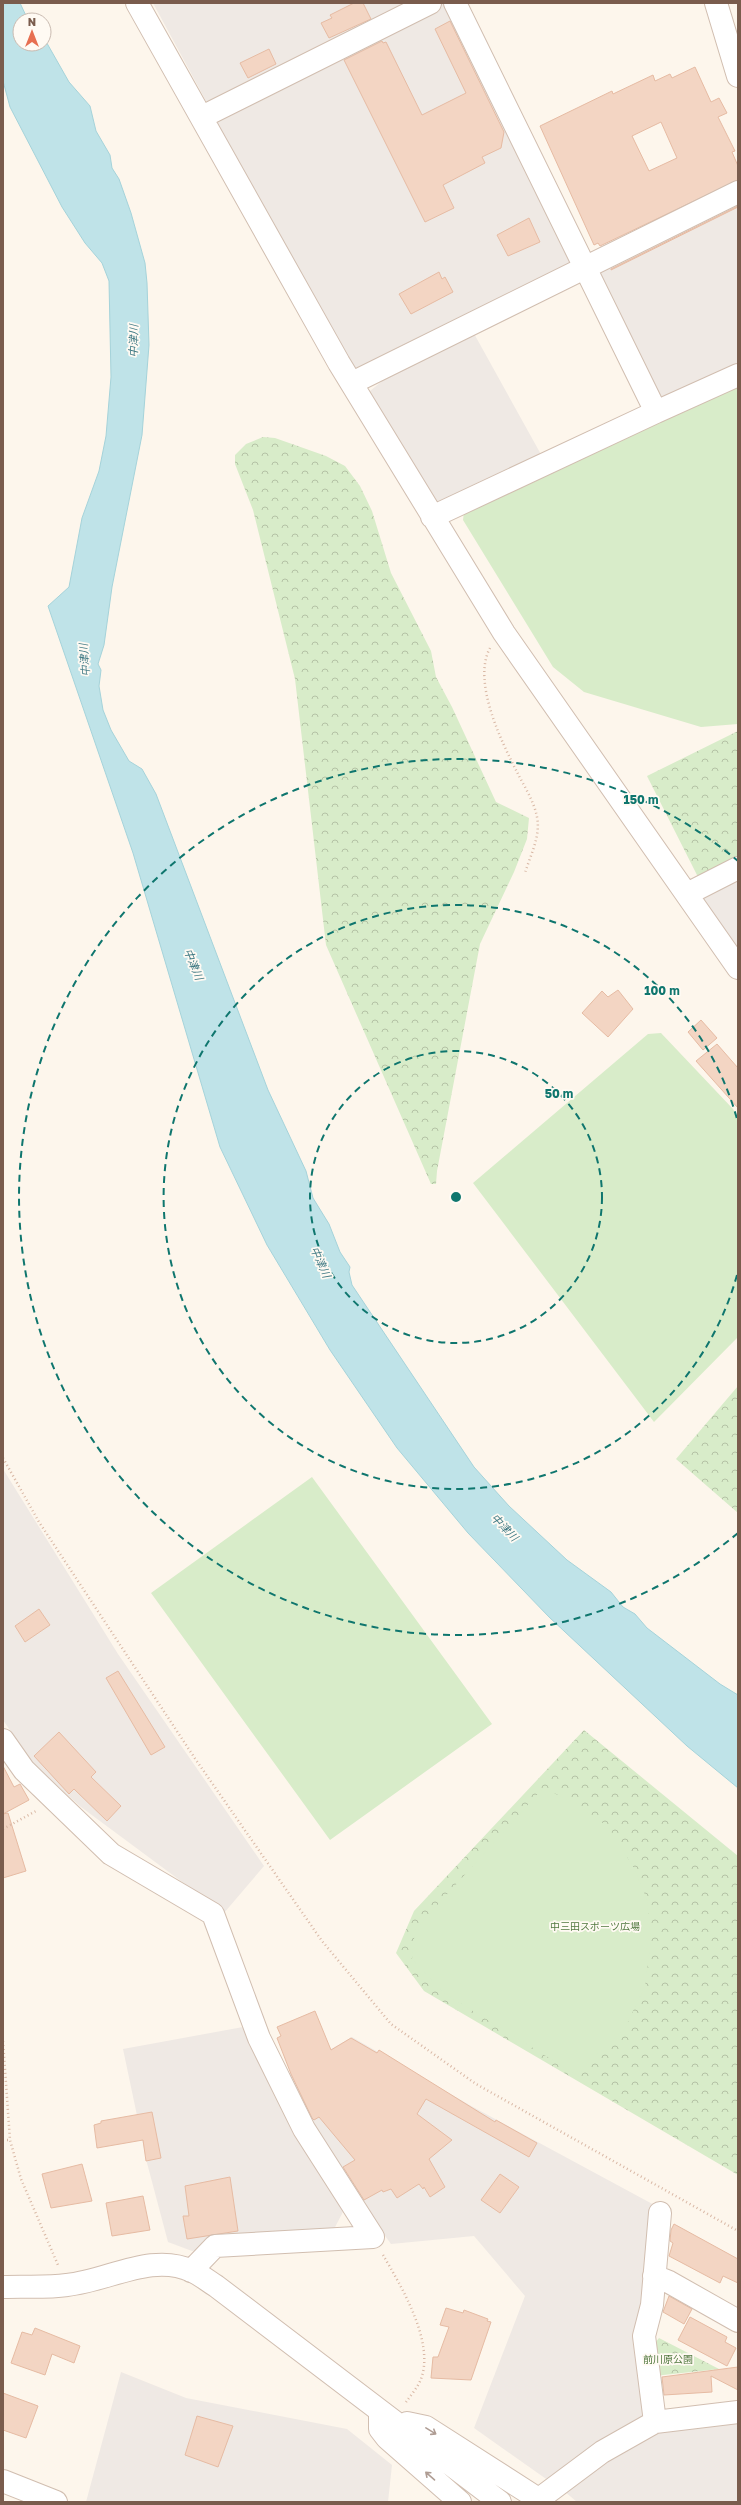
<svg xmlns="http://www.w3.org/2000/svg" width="741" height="2505" viewBox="0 0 741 2505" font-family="'Golos Text','Noto Sans JP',sans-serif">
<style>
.industrial{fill:#efe9e4}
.park{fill:url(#park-crowns)}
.pitch{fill:#d8ecc9}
.water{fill:#bfe3e8;stroke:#a5d3da}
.building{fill:#f3d5c3;stroke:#e6bba3;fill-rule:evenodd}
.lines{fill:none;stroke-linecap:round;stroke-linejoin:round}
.minor-casing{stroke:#d1beb0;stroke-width:24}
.path{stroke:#d9b8a5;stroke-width:2.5;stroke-dasharray:1 3;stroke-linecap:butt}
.minor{stroke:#fff;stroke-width:22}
.oneway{stroke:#af9d94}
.ring{fill:none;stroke:#0f766e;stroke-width:2;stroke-dasharray:7 5}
.labels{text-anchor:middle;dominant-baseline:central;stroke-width:3.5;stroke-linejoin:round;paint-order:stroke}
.park-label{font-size:10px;fill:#537a41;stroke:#fffaf3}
.water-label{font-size:11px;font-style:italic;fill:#437c86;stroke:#fffaf3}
.centre{fill:#0f766e;stroke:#fffaf3;stroke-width:2}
.ring-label{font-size:12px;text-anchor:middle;font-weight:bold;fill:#0f766e;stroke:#fffaf3;stroke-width:3.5;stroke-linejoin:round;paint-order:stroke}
</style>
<defs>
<pattern id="park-crowns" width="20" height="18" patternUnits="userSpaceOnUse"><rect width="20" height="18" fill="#d8ecc9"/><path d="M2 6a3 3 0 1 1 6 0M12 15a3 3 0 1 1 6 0" fill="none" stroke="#b4c2a5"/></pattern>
</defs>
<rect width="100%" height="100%" fill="#fdf6ec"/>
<!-- industrial -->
<path class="industrial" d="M153,3H417L216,104L206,101Z
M442,3H445L577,267L355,369L284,252L216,123L218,118Z
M738,195V366L657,400L594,274Z
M472,330L543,458L443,506L433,503L365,395L407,361Z
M738,876V956L702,900L704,893Z
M3,1469L118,1654L264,1866L224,1913L81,1807L35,1766L3,1720Z
M243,2027L275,2097L305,2149L346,2206L332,2233L192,2251L168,2242L147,2163L123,2049Z
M352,2037L473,2107L658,2207L646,2421L549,2481L474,2428L525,2296L474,2236L391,2244L329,2159L284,2076Z
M121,2372L186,2398L347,2429L392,2465L388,2502H86Z
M738,2418V2502H577L564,2491L655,2427Z"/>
<!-- park -->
<path class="park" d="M263,437L275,438L326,456L345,466L360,486L372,511L391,573L431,651L436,677L452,707L496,802L529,818L527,839L514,872L480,944L437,1171L436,1184H431L326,945L295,679L253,510L235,464V455L246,444Z
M738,731V857L698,877L647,776Z
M738,1386V1513L676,1459Z
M584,1730L738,1856V2175L424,1991L396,1953L414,1911Z
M659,2338L719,2369L654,2376L651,2348Z"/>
<!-- pitch -->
<path class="pitch" d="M738,386V724L701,727L584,692L553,667L463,520L464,512Z
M661,1033L733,1109L738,1118V1337L654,1422L473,1183L648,1034Z
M312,1477L492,1724L330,1840L151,1593Z
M543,1788L577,1804L608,1827L634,1868L647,1900L651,1939L645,1986L624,2030L575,2074L444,1993L412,1959L415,1930Z"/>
<!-- water -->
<path class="water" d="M3,3H20L28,20H20V44H44V38L69,82L90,106L96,131L110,155L112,168L119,179L131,213L145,263L147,283L149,345L142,435L112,587L104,645L98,664L101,670L99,686L103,710L111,730L129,761L142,769L156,794L268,1090L306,1171L313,1198L329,1224L340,1252L350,1267L349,1272L352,1285L474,1467L509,1506L567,1560L611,1592L623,1607L635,1614L647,1628L720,1684L738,1695V1788L687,1746L549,1617L468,1533L397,1448L330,1350L267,1245L220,1147L133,853L48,606L69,587L82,518L99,471L106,436L111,377L109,281L102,263L85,243L62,207L10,107L3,81Z"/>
<!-- building -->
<path class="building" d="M354,3H363L371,19L329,38L321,23L332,18L330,15Z
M450,21L504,132L501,148L482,157L485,163L443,185L454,208L425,222L344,60L382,41L383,43L386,42L422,115L466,93L435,29Z
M269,49L276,64L248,78L240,63Z
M695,67L711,102L719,98L727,113L718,117L735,151L732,152L738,166V180L600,246L598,243L594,245L540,126L612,91L613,94L653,75L655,81L670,74L672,78ZM661,122L677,158L649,171L632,136Z
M738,206V207L611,270V269Z
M529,218L540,242L508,256L497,235Z
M439,272L442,279L445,277L453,292L411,314L399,294Z
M618,990L633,1009L608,1037L582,1013L602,991L608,997Z
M701,1020L717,1038L703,1050L688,1032Z
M717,1044L738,1068V1108L696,1061Z
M39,1609L50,1625L25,1642L15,1626Z
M118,1671L165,1747L151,1755L106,1678Z
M59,1732L96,1772L91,1777L121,1806L107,1821L74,1789L69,1794L34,1756Z
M3,1766L14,1787L20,1784L29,1800L3,1814Z
M8,1813L26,1871L3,1878V1814Z
M315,2011L331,2050L351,2038L377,2053L379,2050L495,2122L496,2120L537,2143L529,2157L426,2099L417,2114L452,2140L429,2159L445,2187L430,2197L424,2187L423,2189L419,2184L397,2198L391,2189L383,2192L382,2190L364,2200L343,2167L355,2160L319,2117L314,2120L312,2118L291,2074L277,2038L281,2036L277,2027Z
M152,2112L161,2158L146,2161L143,2140L97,2148L94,2125L101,2123V2121Z
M82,2164L92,2201L51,2208L42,2174Z
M500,2174L519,2187L500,2213L481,2200Z
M230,2177L238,2231L187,2239L183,2216H189L185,2186Z
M143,2196L150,2230L112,2236L106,2203Z
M674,2224L738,2259V2283L723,2276L720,2283L669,2256L673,2243L670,2241L671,2230Z
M669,2296L692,2309L684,2324L663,2312Z
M446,2308L463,2313L464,2310L488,2319L487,2321L491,2322L471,2380L431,2378L433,2357H438L449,2327L440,2325Z
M690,2317L727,2337L725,2342L736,2348L727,2366L678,2340Z
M35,2328L80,2346L74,2363L52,2354L45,2375L11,2363L22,2332L32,2335Z
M738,2367V2390L711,2376L712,2392L664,2395L662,2377Z
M3,2393L38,2406L26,2438L3,2430Z
M197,2416L233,2426L218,2467L185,2455Z"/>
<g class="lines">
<defs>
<path id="minor" d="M137,3L339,363L504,633L738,968
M716,3L738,76
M202,117L430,3
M352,383L738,192
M656,412L738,375
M432,517L656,412L455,3
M687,894L738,868
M3,1740L24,1770L111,1854L213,1914L259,2038L304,2129L373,2237L215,2246L191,2271
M654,2276L669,2282L738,2321
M3,2287C24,2286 46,2288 67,2285C108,2281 152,2252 192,2271C201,2275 208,2281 216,2286L500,2502
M380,2411V2429L387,2438L460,2502
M655,2422L644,2336L652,2305L660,2213
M407,2423L426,2427L543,2502
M3,2481L56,2502
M539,2499L602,2452L655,2422L738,2412"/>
</defs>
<!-- minor casing -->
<use href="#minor" class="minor-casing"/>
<!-- path -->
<path class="path" d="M490,648C472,681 501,741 517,772C524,786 534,801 537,817C541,836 530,856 525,873
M3,1458L39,1522L196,1760L322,1941L391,2024L476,2084L738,2231
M3,1829L36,1811
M3,2041L10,2140L21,2179L58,2265
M3,2140H10
M383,2255C401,2286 435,2342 421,2379C418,2387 411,2395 406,2402"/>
<!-- minor -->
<use href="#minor" class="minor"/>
</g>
<!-- one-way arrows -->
<defs><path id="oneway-shaft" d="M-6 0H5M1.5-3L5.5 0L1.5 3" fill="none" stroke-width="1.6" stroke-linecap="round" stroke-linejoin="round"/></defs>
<g class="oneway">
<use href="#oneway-shaft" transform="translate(431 2431) rotate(31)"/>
<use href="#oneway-shaft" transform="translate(430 2476) rotate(-139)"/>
</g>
<!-- distance rings -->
<g class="ring">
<circle cx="456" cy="1197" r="146"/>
<path d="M737 1275A292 292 0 1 1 737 1119"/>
<path d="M738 1533A438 438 0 1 1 738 861"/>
</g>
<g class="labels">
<!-- park labels -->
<g class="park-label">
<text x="595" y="1926">中三田スポーツ広場</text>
<text x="668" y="2359">前川原公園</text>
</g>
<!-- water labels -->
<g class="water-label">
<text transform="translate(133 341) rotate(-89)">中津川</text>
<text transform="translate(84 660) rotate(-94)">中津川</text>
<text transform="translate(194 964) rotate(68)">中津川</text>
<text transform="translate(321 1262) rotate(66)">中津川</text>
<text transform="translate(505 1527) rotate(46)">中津川</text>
</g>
</g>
<circle cx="456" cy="1197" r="6" class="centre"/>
<g class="ring-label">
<text x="641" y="804">150 m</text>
<text x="662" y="995">100 m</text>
<text x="559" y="1098">50 m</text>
</g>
<!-- border -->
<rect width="741" height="2505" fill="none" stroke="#7a5c4d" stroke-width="8"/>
<!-- north arrow -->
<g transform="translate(32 32)"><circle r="19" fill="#fffaf3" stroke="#cabbb1"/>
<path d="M0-3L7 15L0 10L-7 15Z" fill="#e76f51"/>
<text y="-6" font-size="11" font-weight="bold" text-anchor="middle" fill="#7a5c4d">N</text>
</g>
</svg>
